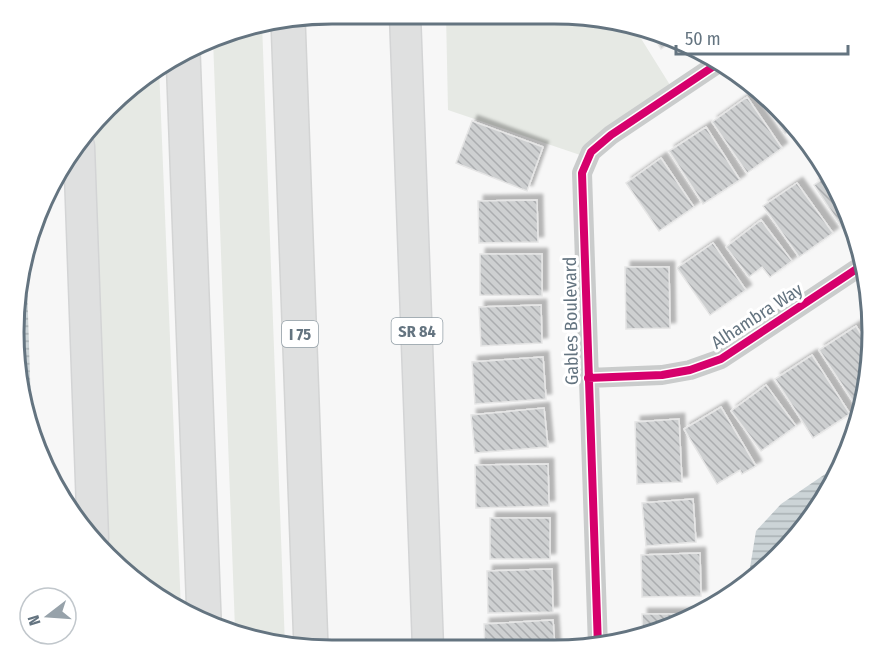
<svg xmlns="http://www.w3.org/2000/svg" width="886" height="664" viewBox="0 0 886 664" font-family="'Fira Sans Condensed',sans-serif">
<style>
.green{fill:#e6e9e4}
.water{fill:url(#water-rules)}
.building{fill:url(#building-back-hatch);stroke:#e6e6e6;stroke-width:1.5;filter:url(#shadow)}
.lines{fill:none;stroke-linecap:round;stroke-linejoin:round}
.primary-casing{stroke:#d3d4d5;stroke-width:33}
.highway-casing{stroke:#d3d4d4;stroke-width:36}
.street{stroke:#cacccc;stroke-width:20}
.primary{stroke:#dfe0e0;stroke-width:30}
.highway{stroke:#dfe0e0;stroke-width:33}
.cycleway-casing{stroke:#fff;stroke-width:11}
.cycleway{stroke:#d6006c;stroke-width:8}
.labels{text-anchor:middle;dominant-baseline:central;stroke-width:6;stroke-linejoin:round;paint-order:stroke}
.shield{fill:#fff;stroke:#929ea6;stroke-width:1.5}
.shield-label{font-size:16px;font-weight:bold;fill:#647480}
.street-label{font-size:18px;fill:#647480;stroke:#fff}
.rim{fill:none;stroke:#647480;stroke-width:3}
</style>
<defs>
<pattern id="water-rules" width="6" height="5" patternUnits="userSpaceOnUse" patternTransform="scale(1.5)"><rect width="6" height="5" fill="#ccd4d7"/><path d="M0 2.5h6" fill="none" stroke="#a9b1b4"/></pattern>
<pattern id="building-back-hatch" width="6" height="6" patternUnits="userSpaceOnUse" patternTransform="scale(1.5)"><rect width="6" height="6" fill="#ced0d1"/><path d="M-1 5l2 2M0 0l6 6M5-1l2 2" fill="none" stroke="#abadaf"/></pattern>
<filter id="shadow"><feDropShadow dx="5.5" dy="-5.5" stdDeviation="1.5" flood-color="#0004"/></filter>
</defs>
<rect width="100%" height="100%" fill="#f7f7f7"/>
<!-- green -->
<path class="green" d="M446,14H574L632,24L675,93L589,158L448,110Z
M262,23L285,646L235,629L213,39L249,24Z
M159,67L181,610L172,608L122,571L109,556L92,127L107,107Z"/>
<!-- water -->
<path class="water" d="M26,252L32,438L14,352L20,270Z
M837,466L819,509L748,580L756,531L781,504Z"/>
<!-- building -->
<path class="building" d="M650,30L673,41L661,49Z
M760,96L792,129L785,134Z
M747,97L782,148L747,173L712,122Z
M472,121L543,147L527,191L456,163Z
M706,127L740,180L703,204L669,151Z
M661,158L694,207L659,231L626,183Z
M827,176L847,224L842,228L814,185Z
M797,183L833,233L799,257L763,206Z
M537,200L538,242L479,243L478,201Z
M761,220L792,261L770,277L762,267L749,277L726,247Z
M713,243L746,290L710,315L677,268Z
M480,254H542V296L480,295Z
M625,267H669L670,328L626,329Z
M541,305L542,343L481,346L479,307Z
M856,326L866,342V394L863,402L856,406L819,350Z
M812,355L850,414L813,438L775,379Z
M543,357L546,399L475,404L472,362Z
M766,385L796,426L761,451L731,411Z
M721,407L756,466L742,474L740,470L717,484L684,429Z
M544,408L548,447L475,453L471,415Z
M679,419L682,482L637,484L635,422Z
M548,464L549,506L476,508L475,465Z
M693,499L696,542L646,546L642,503Z
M490,518H550V559H490Z
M700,553L701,596L642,597L641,555Z
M552,569L553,612L488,613L487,571Z
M642,614H700L676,626L643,635Z
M553,620L555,648L485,647L484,624Z"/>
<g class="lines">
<defs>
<path id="primary" d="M405,14L428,648
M79,146L93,538"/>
<path id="highway" d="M288,19L311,648
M183,52L204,618"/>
</defs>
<!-- primary casing -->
<use href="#primary" class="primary-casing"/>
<!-- highway casing -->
<use href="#highway" class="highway-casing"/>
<!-- street -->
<path class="street" d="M588,378L662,375L690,370L721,359L864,264
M598,647L582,173L591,152L611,135L720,62"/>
<!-- primary -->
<use href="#primary" class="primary"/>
<!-- highway -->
<use href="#highway" class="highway"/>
<defs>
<path id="cycleway" d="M588,378L662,375L690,370L721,359L864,264
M598,647L582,173L591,152L611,135L720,62"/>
</defs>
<!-- cycleway casing -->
<use href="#cycleway" class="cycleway-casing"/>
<!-- cycleway -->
<use href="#cycleway" class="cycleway"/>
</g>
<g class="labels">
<!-- shield labels -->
<g class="shield">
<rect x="391.5" y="318" width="51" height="26" rx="4.5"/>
<rect x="282" y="321" width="36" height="26" rx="4.5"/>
</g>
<g class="shield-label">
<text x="417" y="331">SR 84</text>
<text x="300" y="334">I 75</text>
</g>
<!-- street labels -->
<g class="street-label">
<text transform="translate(757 316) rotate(-33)">Alhambra Way</text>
<text transform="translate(571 321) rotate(-91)">Gables Boulevard</text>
</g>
</g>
<!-- crop -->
<path d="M0 0H886V664H0ZM332 24H554A308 308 0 0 1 862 332V332A308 308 0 0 1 554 640H332A308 308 0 0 1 24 332V332A308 308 0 0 1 332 24Z" fill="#fff" fill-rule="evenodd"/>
<path class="rim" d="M332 24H554A308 308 0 0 1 862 332V332A308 308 0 0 1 554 640H332A308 308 0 0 1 24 332V332A308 308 0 0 1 332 24Z"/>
<!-- north arrow -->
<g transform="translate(48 616) rotate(253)"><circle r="28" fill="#ffffff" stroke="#c1c7cc" stroke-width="1.5"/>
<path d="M0-4.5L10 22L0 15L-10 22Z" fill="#97a2aa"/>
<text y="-9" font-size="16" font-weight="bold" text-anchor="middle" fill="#647480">N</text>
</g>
<!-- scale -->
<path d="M676 45v9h172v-9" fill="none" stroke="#647480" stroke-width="3"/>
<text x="685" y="45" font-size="18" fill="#647480" stroke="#ffffff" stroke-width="4.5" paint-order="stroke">50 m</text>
</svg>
